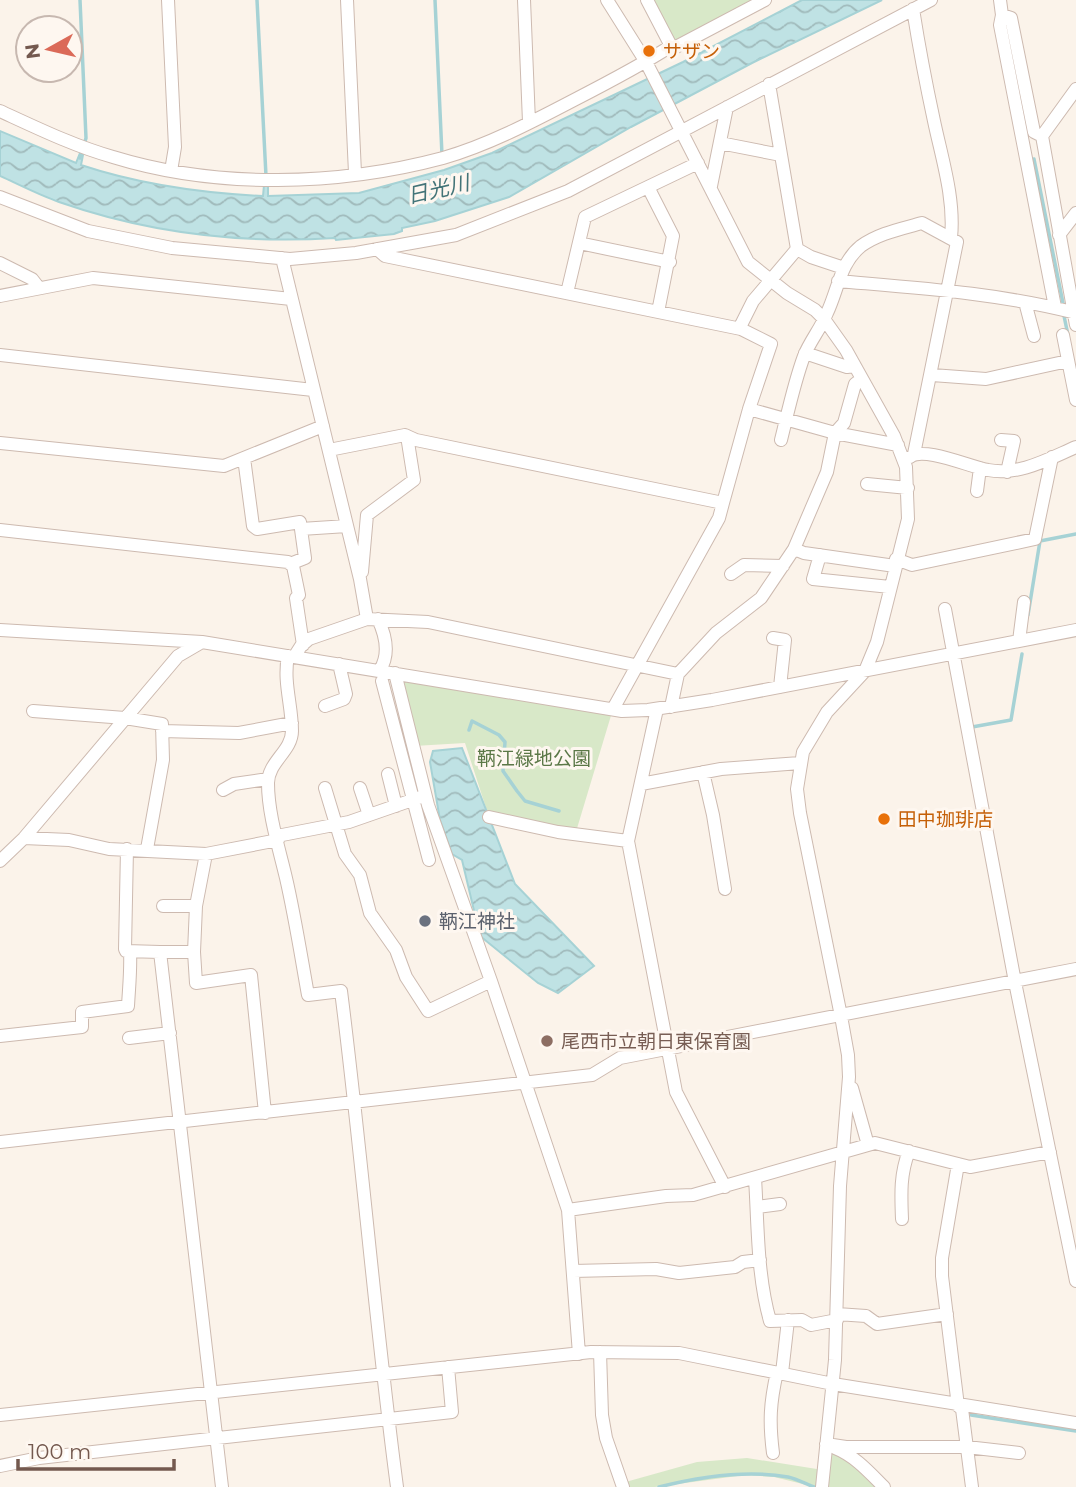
<svg xmlns="http://www.w3.org/2000/svg" width="1076" height="1487" viewBox="0 0 1076 1487" font-family="Montserrat,'Noto Sans JP',sans-serif">
<style>
.green{fill:#d8e8c8}
.water{fill:url(#water-waves);stroke:#a6d2d5;stroke-width:2}
.lines{fill:none;stroke-linecap:round;stroke-linejoin:round}
.stream{stroke:#a6d2d5;stroke-width:3.5}
.minor-casing{stroke:#cdbab0;stroke-width:14}
.minor{stroke:#fff;stroke-width:12}
.food-dot{fill:#e8710a;stroke:#fef7f0;stroke-width:2.5}
.worship-dot{fill:#6b7280;stroke:#fef7f0;stroke-width:2.5}
.education-dot{fill:#8d6e63;stroke:#fef7f0;stroke-width:2.5}
.labels{text-anchor:middle;dominant-baseline:central;stroke-width:6;stroke-linejoin:round;paint-order:stroke}
.food-label{font-size:19px;fill:#c56008;stroke:#fef7f0;text-anchor:start}
.park-label{font-size:19px;fill:#5b7847;stroke:#fef7f0}
.worship-label{font-size:19px;fill:#5b616d;stroke:#fef7f0;text-anchor:start}
.education-label{font-size:19px;fill:#785e54;stroke:#fef7f0;text-anchor:start}
.water-label{font-size:21px;font-style:italic;fill:#437478;stroke:#fef7f0}
</style>
<defs>
<pattern id="water-waves" width="16" height="10" patternUnits="userSpaceOnUse" patternTransform="scale(1.75)"><rect width="16" height="10" fill="#bfe2e4"/><path d="M0 5q4-4 8 0t8 0" fill="none" stroke="#a0babb"/></pattern>
</defs>
<rect width="100%" height="100%" fill="#fbf3ea"/>
<!-- green -->
<path class="green" d="M651,0H754L674,41Z
M395,673L613,709L575,835L489,817L465,743L414,746Z
M826,1444L884,1487H815L774,1477L745,1475L655,1487H623L622,1483L697,1462L747,1458L823,1470Z"/>
<!-- water -->
<path class="water" d="M802,0H882L752,63L631,127L509,197L435,221L402,228V231L394,234L336,240L335,238C241,244 148,233 59,202C39,195 20,185 0,176V131L76,163L80,153L83,155L81,165C141,185 200,193 263,196L264,185L268,186V196L359,193L444,170L492,153L683,62Z
M462,748L515,884L594,966L558,993L538,983L480,936L462,860L452,854L440,820L430,762L433,751Z"/>
<g class="lines">
<!-- stream -->
<path class="stream" d="M257,0L266,176
M435,0L442,155
M80,158L86,138L80,0
M1034,159L1063,303
M1064,316L1068,335
M1028,615L1040,541L1076,534
M972,727L1011,720L1022,654
M469,730L472,721L499,735L505,742L503,771L517,791L525,801L559,811
M971,1415L1076,1431
M659,1487C699,1477 748,1470 788,1477C797,1479 806,1484 814,1487"/>
<defs>
<path id="minor" d="M168,0L175,147L171,171
M347,0L355,173
M524,0L529,122
M607,0L646,62L748,262L787,293L815,310L824,319L846,350L894,436L906,467L908,519L877,642L865,671L827,712L803,752L797,789L800,813L841,1016L848,1055L849,1077L840,1186L835,1360L822,1487
M647,0L671,46
M1000,0L1002,15L1000,25L1055,307
M913,9C919,47 926,84 934,121C942,159 955,199 951,238
M1002,15L1011,18L1034,132L1042,136L1076,325
M0,111C37,128 74,146 113,157C217,189 338,186 443,158C488,145 532,122 574,100C607,83 640,66 671,46L674,48L765,0
M1042,136L1076,89
M720,143L781,155
M711,186L727,107
M648,187L673,236L658,312
M0,197L88,231L172,248L290,259L356,253L456,235L568,191L931,0
M1059,235L1076,213
M579,243L670,262
M377,249L385,256L741,329
M797,249L811,257L844,268
M282,258L360,579L367,619
M0,263L32,279L39,288
M838,281C918,288 998,293 1076,313
M567,293L585,217L698,163
M0,296L93,278L291,299
M1025,302L1034,336
M1063,335L1076,400
M805,353L847,367L855,366
M0,355L313,390
M932,375L986,379L1068,361
M835,433L898,445
M835,433L844,423L855,384L862,379
M781,440C788,412 794,383 804,356C810,341 821,328 827,313C838,290 840,263 861,246C879,233 901,229 922,223L957,242L914,454
M1001,440L1014,441L1007,472
M0,443L224,466L323,426
M329,450L405,435L416,440L723,503L719,518L613,709
M910,457C924,446 970,467 988,470C1019,476 1048,459 1076,447
M244,458L253,526L257,529L300,522L305,558L290,564
M867,484L908,488
M977,491L980,468
M723,503L749,409L771,344L741,329V325L753,301L797,249L769,84
M301,529L347,526
M0,530L288,562L293,566L299,595L296,598L303,645
M794,549L804,553L895,566
M820,555L813,579L890,587
M896,559L912,565L1035,539L1052,457
M362,572L367,515L414,480L407,436
M731,574L744,565L783,566
M945,609L1015,982L1076,1281
M378,619C386,636 390,654 380,670
M0,630L202,642L622,711L648,710L712,700L1076,630
M773,638L785,640L780,687
M1019,641L1024,602
M288,656C283,682 292,705 292,731C292,751 268,762 268,783C268,814 279,848 286,878C295,917 301,956 308,995L341,991C362,1156 375,1322 397,1487
M294,657L301,646L309,639L367,619L428,622L678,674
M395,673L428,805L491,981L568,1210L579,1354
M382,681L429,860
M325,706L344,699L346,694L339,664
M671,707L678,674L716,633L761,598L794,549L827,472L835,433L749,409
M657,709L628,841L676,1092L725,1187
M33,711L125,718L162,724L163,760L147,849
M162,731L239,733L292,723
M703,772L713,815L725,889
M388,774L396,806
M641,784L721,769L800,763
M325,788L345,854L360,875L370,913L396,950L406,977L428,1011L491,981
M360,788L369,815
M223,790L234,784L268,779
M489,817L558,832L628,841
M277,836L349,822L421,797
M24,838L69,840L109,849L206,854L278,840
M127,849L125,949L126,951L160,952
M206,854L196,906L194,952H160L222,1487
M0,861L24,838L178,656L202,642
M163,906H196
M194,952L196,983L251,975L265,1113
M0,1036L82,1027V1012L128,1006C129,987 131,970 130,951
M129,1038L170,1033
M852,1088L868,1145
M0,1142L592,1075L620,1058L1076,969
M958,1164L942,1258V1276L958,1406L962,1409L972,1487
M755,1178C758,1225 757,1275 770,1321L802,1320L811,1325L837,1320
M757,1207L780,1204
M568,1210L666,1196L693,1195L875,1143L970,1167L1050,1152
M902,1219C901,1194 900,1174 909,1151
M573,1271L656,1269L679,1273L735,1267L743,1262L760,1260
M837,1314L866,1316L877,1324L947,1314
M600,1352L602,1415L606,1438L623,1487
M782,1373L788,1320
M0,1415L591,1352L679,1353L833,1384L1076,1423
M826,1444L846,1447H967L1019,1453
M835,1448C855,1456 869,1472 884,1487
M773,1453C769,1422 770,1403 777,1372
M0,1466L39,1458L452,1412L448,1367"/>
</defs>
<!-- minor casing -->
<use href="#minor" class="minor-casing"/>
<!-- minor -->
<use href="#minor" class="minor"/>
</g>
<!-- markers -->
<g class="food-dot">
<circle cx="649" cy="51" r="7"/>
<circle cx="884" cy="819" r="7"/>
</g>
<circle class="worship-dot" cx="425" cy="921" r="7"/>
<circle class="education-dot" cx="547" cy="1041" r="7"/>
<g class="labels">
<!-- food labels -->
<g class="food-label">
<text x="663" y="51">サザン</text>
<text x="898" y="819">田中珈琲店</text>
</g>
<!-- park labels -->
<g class="park-label">
<text x="534" y="758">鞆江緑地公園</text>
</g>
<!-- worship labels -->
<g class="worship-label">
<text x="439" y="921">鞆江神社</text>
</g>
<!-- education labels -->
<g class="education-label">
<text x="561" y="1041">尾西市立朝日東保育園</text>
</g>
<!-- water labels -->
<g class="water-label">
<text transform="translate(438 189) rotate(-13)">日光川</text>
</g>
</g>
<!-- north arrow -->
<g transform="translate(49 49) rotate(262)"><circle r="33" fill="#fef7f0" stroke="#c7b8b0" stroke-width="2"/>
<path d="M0-5L12 26L0 18L-12 26Z" fill="#db6a58"/>
<text y="-10" font-size="19" font-weight="bold" text-anchor="middle" fill="#74594f">N</text>
</g>
<!-- scale -->
<path d="M18 1459v10h156v-10" fill="none" stroke="#74594f" stroke-width="3.5"/>
<text x="28" y="1459" font-size="21" fill="#74594f" stroke="#fef7f0" stroke-width="5" paint-order="stroke">100 m</text>
</svg>
